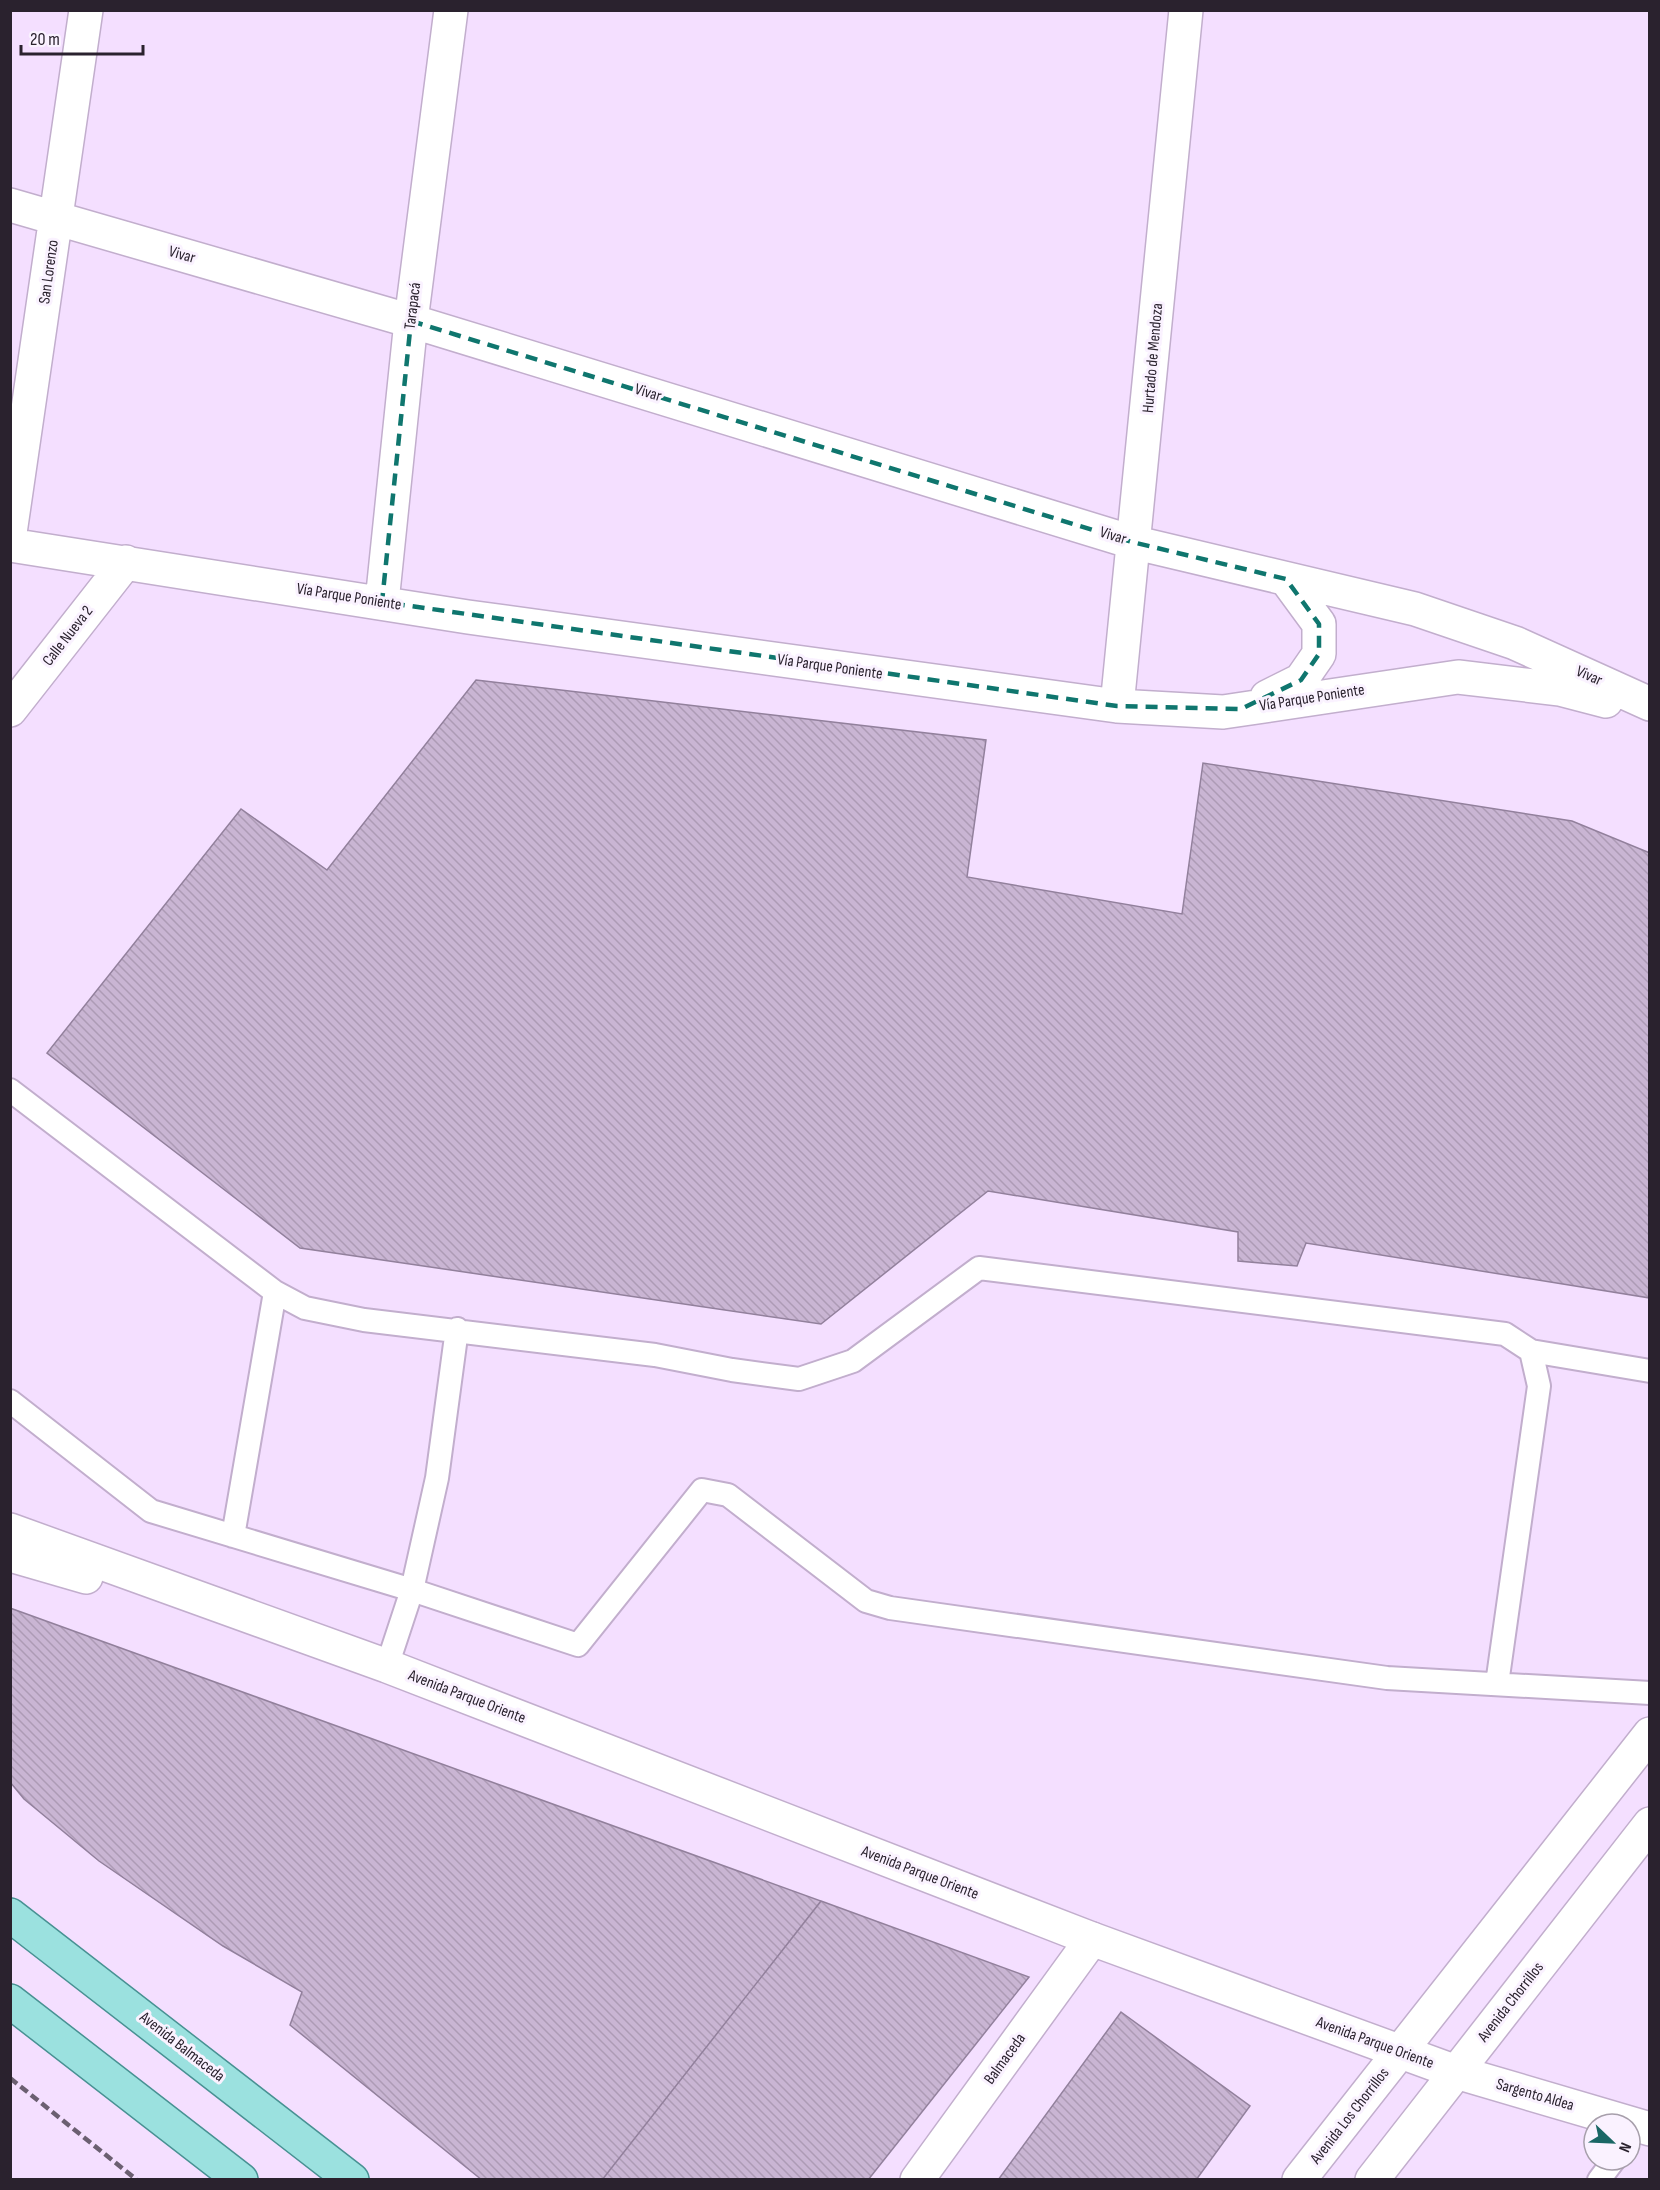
<svg xmlns="http://www.w3.org/2000/svg" width="1660" height="2190" viewBox="0 0 1660 2190" font-family="'Sofia Sans Condensed',sans-serif">
<style>
.building{fill:url(#building-back-hatch);stroke:#92809c;stroke-width:1.5}
.lines{fill:none;stroke-linecap:round;stroke-linejoin:round}
.service-casing{stroke:#c2aecd;stroke-width:26}
.minor-casing{stroke:#c2aecd;stroke-width:36}
.tertiary-casing{stroke:#c2aecd;stroke-width:36}
.secondary-casing{stroke:#c2aecd;stroke-width:36}
.primary-casing{stroke:#489193;stroke-width:36}
.service{stroke:#fff;stroke-width:22}
.minor{stroke:#fff;stroke-width:33}
.tertiary{stroke:#fff;stroke-width:33}
.secondary{stroke:#fff;stroke-width:33}
.primary{stroke:#9be1df;stroke-width:33}
.rail{stroke:#6b5f71;stroke-width:4.5;stroke-dasharray:9 4.5;stroke-linecap:butt}
.marked{fill:none;stroke:#0f766e;stroke-width:4.5;stroke-dasharray:12 8;stroke-linejoin:round}
.labels{text-anchor:middle;dominant-baseline:central;stroke-width:6;stroke-linejoin:round;paint-order:stroke}
.street-label{font-size:16px;fill:#2a222e;stroke:#faf2ff}
</style>
<defs>
<pattern id="building-back-hatch" width="6" height="6" patternUnits="userSpaceOnUse" patternTransform="scale(1.5)"><rect width="6" height="6" fill="#c9b5d3"/><path d="M-1 5l2 2M0 0l6 6M5-1l2 2" fill="none" stroke="#ad9bb5"/></pattern>
</defs>
<rect width="100%" height="100%" fill="#f4dfff"/>
<!-- building -->
<path class="building" d="M476,680L986,740L967,877L1182,914L1203,763L1572,821L1650,853V1298L1306,1243L1297,1266L1238,1261V1232L988,1191L821,1324L300,1248L47,1053L241,809L327,870Z
M10,1608L821,1901L602,2180H482L290,2025L302,1992L223,1946L99,1861L24,1799L10,1782Z
M821,1901L1029,1977L868,2180H602Z
M1121,2012L1250,2106L1196,2180H998Z"/>
<g class="lines">
<defs>
<path id="service" d="M10,1090L275,1292L305,1308L364,1320L655,1355L732,1370L799,1379L853,1361L979,1268L1505,1334L1531,1351L1539,1386L1497,1684
M1531,1351L1650,1371
M10,1401L151,1511L412,1590L578,1645L702,1490L728,1495L866,1601L890,1608L1387,1678L1650,1693
M233,1536L275,1292
M387,1666L412,1590L437,1478L457,1329
M1599,2180L1614,2160"/>
<path id="minor" d="M10,205L411,321L1132,542L1415,609L1515,643L1650,704
M10,533L86,10
M10,545L468,617L1117,706L1223,712L1458,677L1560,689L1606,701
M382,602L411,321L451,10
M1267,697L1301,680L1319,654V624L1286,579
M1117,706L1186,10
M10,710L126,562
M917,2180L1092,1939"/>
<path id="tertiary" d="M10,1530L387,1666L1092,1939L1456,2072L1650,2129
M10,1555L86,1577"/>
<path id="secondary" d="M1299,2180L1650,1734
M1372,2180L1650,1824"/>
<path id="primary" d="M10,1915L352,2180
M10,2001L241,2180"/>
</defs>
<!-- service casing -->
<use href="#service" class="service-casing"/>
<!-- minor casing -->
<use href="#minor" class="minor-casing"/>
<!-- tertiary casing -->
<use href="#tertiary" class="tertiary-casing"/>
<!-- secondary casing -->
<use href="#secondary" class="secondary-casing"/>
<!-- primary casing -->
<use href="#primary" class="primary-casing"/>
<!-- service -->
<use href="#service" class="service"/>
<!-- minor -->
<use href="#minor" class="minor"/>
<!-- tertiary -->
<use href="#tertiary" class="tertiary"/>
<!-- secondary -->
<use href="#secondary" class="secondary"/>
<!-- primary -->
<use href="#primary" class="primary"/>
<!-- rail -->
<path class="rail" d="M10,2078L137,2180"/>
</g>
<!-- marked area -->
<path class="marked" d="M411,321L1132,542L1286,579L1319,624V654L1301,680L1241,709L1117,706L382,602Z"/>
<g class="labels">
<!-- street labels -->
<g class="street-label">
<text transform="translate(182 255) rotate(16)">Vivar</text>
<text transform="translate(49 272) rotate(-82)">San Lorenzo</text>
<text transform="translate(413 306) rotate(-83)">Tarapacá</text>
<text transform="translate(1153 358) rotate(-85)">Hurtado de Mendoza</text>
<text transform="translate(648 393) rotate(17)">Vivar</text>
<text transform="translate(1113 536) rotate(17)">Vivar</text>
<text transform="translate(349 597) rotate(9)">Vía Parque Poniente</text>
<text transform="translate(68 636) rotate(-52)">Calle Nueva 2</text>
<text transform="translate(830 667) rotate(8)">Vía Parque Poniente</text>
<text transform="translate(1589 676) rotate(24)">Vivar</text>
<text transform="translate(1312 698) rotate(-9)">Vía Parque Poniente</text>
<text transform="translate(467 1697) rotate(21)">Avenida Parque Oriente</text>
<text transform="translate(920 1873) rotate(21)">Avenida Parque Oriente</text>
<text transform="translate(1511 2002) rotate(-52)">Avenida Chorrillos</text>
<text transform="translate(1375 2043) rotate(20)">Avenida Parque Oriente</text>
<text transform="translate(182 2047) rotate(38)">Avenida Balmaceda</text>
<text transform="translate(1005 2059) rotate(-54)">Balmaceda</text>
<text transform="translate(1535 2095) rotate(16)">Sargento Aldea</text>
<text transform="translate(1350 2116) rotate(-52)">Avenida Los Chorrillos</text>
</g>
</g>
<!-- border -->
<rect width="1660" height="2190" fill="none" stroke="#2a222e" stroke-width="24"/>
<!-- north arrow -->
<g transform="translate(1612 2142) rotate(113)"><circle r="28" fill="#faf2ff" stroke="#a79fab" stroke-width="1.5"/>
<path d="M0-4.5L10 22L0 15L-10 22Z" fill="#1a6765"/>
<text y="-9" font-size="16" font-weight="bold" text-anchor="middle" fill="#2a222e">N</text>
</g>
<!-- scale -->
<path d="M21 45v9h122v-9" fill="none" stroke="#2a222e" stroke-width="3"/>
<text x="30" y="45" font-size="18" fill="#2a222e" stroke="#faf2ff" stroke-width="4.5" paint-order="stroke">20 m</text>
</svg>
